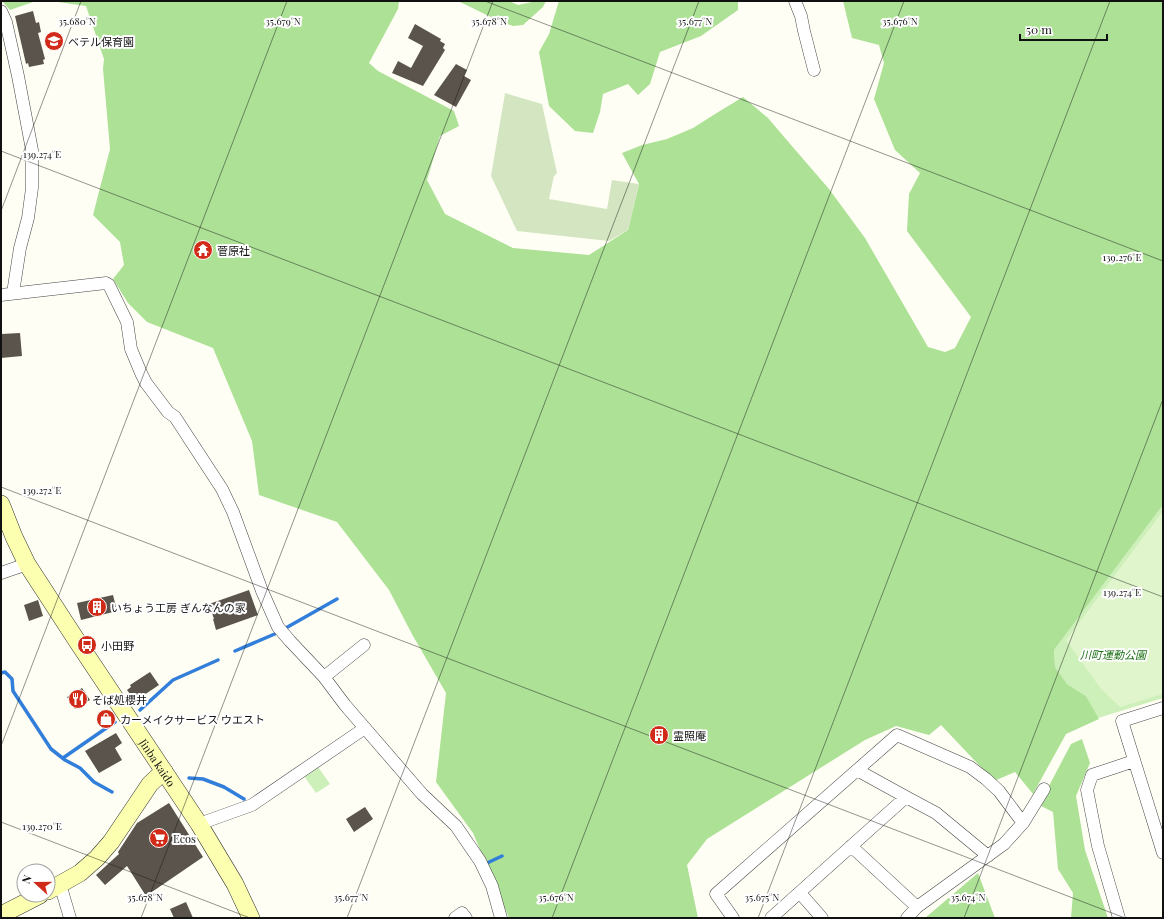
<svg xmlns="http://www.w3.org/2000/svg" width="1164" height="919" viewBox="0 0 1164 919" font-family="'Playfair Display','Noto Sans JP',serif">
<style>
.green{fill:#cdefb9}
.forest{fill:#ade196}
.cemetery{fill:#d4e6c1}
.pitch{fill:#e1f5cc}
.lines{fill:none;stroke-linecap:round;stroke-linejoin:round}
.stream{stroke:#327fdb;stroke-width:3.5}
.building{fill:#5b544c}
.street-casing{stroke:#444;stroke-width:13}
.secondary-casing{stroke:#333;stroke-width:18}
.street{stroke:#fff;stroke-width:12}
.secondary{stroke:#fcffaf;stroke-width:17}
.ticks{fill:none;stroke:#111;stroke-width:1;stroke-opacity:0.45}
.labels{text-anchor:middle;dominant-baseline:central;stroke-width:4;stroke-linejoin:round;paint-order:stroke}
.poi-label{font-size:11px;fill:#111;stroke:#fff;text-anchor:start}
.park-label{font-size:11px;font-style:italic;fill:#1e7118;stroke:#fff}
.street-label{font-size:11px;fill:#111;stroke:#fff}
.ticks-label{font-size:10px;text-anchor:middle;fill:#111;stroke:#fff;stroke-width:4;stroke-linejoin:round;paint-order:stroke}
</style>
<rect width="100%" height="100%" fill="#fffef4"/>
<!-- green -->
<path class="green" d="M1163,505V698L1098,718L1086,696L1067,684L1055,667L1054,650Z
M316,764L330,784L316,793L304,776Z"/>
<!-- forest -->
<path class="forest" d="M2,1H36L10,10Z
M51,1H399L398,9L369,63L378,71L454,111L459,126L440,136L427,180L445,214L513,248L589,255L628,230L639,184L622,153L642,145L667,139L693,128L715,114L743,97L768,118L785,138L829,189L865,238L928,347L945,352L955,348L971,317L907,231L909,194L920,173L895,150L874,99L884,63L879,45L852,38L843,1H1163V505L1054,650L1055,667L1067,684L1086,696L1099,719L1066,734L1033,794L1015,772L994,781L941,725L929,735L896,726L865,740L707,839L687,865L698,918H509L473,833L436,782L446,693L413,636L389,590L337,522L259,495L252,441L213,348L147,322L128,303L113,279L124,265L120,242L93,215L110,149L103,69L104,59L86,6Z
M458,1H509L518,5L532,2L533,1H546L543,7L523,25L513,26L501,22Z
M559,1H738V10L701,36L660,52L650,84L638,95L628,84L603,94L600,112L593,133L575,131L549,106L539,52L549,34Z
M1082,739L1090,763L1076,796L1085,850L1108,918H1071L1073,893L1058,869L1053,812L1039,805L1071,744Z
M978,873L995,918H925Z"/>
<!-- cemetery -->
<path class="cemetery" d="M505,93L542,104L557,173L554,176L549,199L607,209L612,180L639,184L628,230L609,241L517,231L491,176Z"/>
<!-- pitch -->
<path class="pitch" d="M1163,511V694L1120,707L1101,689L1066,640Z"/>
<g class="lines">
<!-- stream -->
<path class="stream" d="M284,629L337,599
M235,651L277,633
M1,673L5,672L12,679L13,691L51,749L65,760L80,768L94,782L112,792
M140,710L173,680L218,660
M63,758L115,722
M189,778L203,779L224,787L244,799
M485,864L502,856"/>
</g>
<!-- building -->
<path class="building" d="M33,11L36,23L39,22L41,32L38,33L45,59L43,60L44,64L29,67L28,63L26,64L15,16Z
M415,24L441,39L440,41L445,44L443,48L445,50L423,86L392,73L398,61L411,68L423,46L408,38Z
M456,64L467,70L464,76L471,80L456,107L434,95Z
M20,333L22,356L1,358V334Z
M249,590L258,615L216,630L213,619H214L209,604Z
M113,595L117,611L81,620L77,603Z
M38,600L43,616L29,621L24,605Z
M150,672L159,685L135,701L127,690L131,687L130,685Z
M82,688L90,700L75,709L67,697Z
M108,710L115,719L104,727L97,718Z
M116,733L122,743L115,748L122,760L99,773L85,751Z
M169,803L203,857L146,896L127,866L105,885L96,875L119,854L118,852L137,823Z
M365,807L373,819L354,832L346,819Z
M186,902L193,918H174L170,909Z"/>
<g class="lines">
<defs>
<path id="street" d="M795,1L801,16L804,31L814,70
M1,11L6,22L18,76L32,150V188L28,218L20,248L13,293
M1,295L106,283L109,285L127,322L131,349L141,373L146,383L168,412L175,417L222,489L233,512L262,591L278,627L290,641L324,677L345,705L422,794L456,826L480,861L492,886L501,918
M1,573L27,564
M324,677L364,645
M1163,708L1122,721L1163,853
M857,770L906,797L936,813L988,856
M199,824L252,805L365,728
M851,846L917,907
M60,884L70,918
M800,893L822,918
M455,918L462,913L466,918
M733,918L716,894L897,735L970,767L986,779L999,791L1023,823
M771,918L906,797
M907,918L917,907L1004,844L1023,823L1044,789
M1119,918L1098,846L1087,790L1092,775L1134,761"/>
<g id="secondary">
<path id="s1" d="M1,504L14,537L27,564L77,641L199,824L235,884L251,918"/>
<path d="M48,891L80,873L97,858L111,842L150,784L164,771"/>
<path d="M1,915L40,895"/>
</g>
</defs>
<!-- street casing -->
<use href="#street" class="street-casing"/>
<!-- secondary casing -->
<use href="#secondary" class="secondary-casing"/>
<!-- street -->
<use href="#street" class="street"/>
<!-- secondary -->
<use href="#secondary" class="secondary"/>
</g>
<!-- ticks -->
<path class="ticks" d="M485,1L1163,261M1,151L1163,597M1,211L81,1M1,487L1125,918M1,746L287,1M1,822L250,918M141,918L493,1M347,918L699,1M552,918L904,1M758,918L1110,1M964,918L1163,399"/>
<!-- icons -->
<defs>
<symbol id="school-disc" viewBox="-11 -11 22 22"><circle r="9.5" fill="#d12a18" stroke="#fff"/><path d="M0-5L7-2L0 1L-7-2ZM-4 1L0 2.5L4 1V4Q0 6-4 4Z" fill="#fff"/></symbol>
<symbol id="temple-disc" viewBox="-11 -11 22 22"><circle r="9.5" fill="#d12a18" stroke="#fff"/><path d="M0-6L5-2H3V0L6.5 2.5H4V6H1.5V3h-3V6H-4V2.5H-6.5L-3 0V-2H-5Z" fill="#fff"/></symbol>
<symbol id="building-disc" viewBox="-11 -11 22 22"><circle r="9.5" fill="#d12a18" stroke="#fff"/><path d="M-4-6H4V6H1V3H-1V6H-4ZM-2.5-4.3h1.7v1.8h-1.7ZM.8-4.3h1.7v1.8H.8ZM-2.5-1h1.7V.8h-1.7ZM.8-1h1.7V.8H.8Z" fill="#fff"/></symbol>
<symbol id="bus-disc" viewBox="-11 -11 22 22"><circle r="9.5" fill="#d12a18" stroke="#fff"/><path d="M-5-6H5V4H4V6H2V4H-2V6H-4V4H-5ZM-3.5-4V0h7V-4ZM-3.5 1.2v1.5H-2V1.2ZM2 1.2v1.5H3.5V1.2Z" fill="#fff"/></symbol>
<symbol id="restaurant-disc" viewBox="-11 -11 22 22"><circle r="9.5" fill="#d12a18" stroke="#fff"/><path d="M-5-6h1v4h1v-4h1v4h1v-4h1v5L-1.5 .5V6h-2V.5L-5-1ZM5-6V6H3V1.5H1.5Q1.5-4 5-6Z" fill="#fff"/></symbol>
<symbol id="shop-disc" viewBox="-11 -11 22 22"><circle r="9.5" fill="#d12a18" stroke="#fff"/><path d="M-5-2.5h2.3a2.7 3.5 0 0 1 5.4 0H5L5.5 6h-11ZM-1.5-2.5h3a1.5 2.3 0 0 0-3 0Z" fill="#fff"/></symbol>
<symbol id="supermarket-disc" viewBox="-11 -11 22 22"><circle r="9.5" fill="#d12a18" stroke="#fff"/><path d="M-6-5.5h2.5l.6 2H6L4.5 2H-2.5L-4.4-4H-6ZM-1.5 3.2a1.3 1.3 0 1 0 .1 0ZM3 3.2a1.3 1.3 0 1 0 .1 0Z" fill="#fff"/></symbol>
</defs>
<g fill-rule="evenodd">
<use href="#school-disc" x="43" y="30" width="22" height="22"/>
<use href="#temple-disc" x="192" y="239" width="22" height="22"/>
<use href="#building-disc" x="86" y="596" width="22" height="22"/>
<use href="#bus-disc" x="76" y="634" width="22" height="22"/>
<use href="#restaurant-disc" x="67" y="688" width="22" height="22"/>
<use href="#shop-disc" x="95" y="708" width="22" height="22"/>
<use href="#building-disc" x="648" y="724" width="22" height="22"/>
<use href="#supermarket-disc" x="148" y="827" width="22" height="22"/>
</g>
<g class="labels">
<!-- poi labels -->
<g class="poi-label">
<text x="68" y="41">ベテル保育園</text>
<text x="217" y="250">菅原社</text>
<text x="111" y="607">いちょう工房 ぎんなんの家</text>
<text x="101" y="645">小田野</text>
<text x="92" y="699">そば処櫻井</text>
<text x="120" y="719">カーメイクサービス ウエスト</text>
<text x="673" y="735">霊照庵</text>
<text x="173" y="838">Ecos</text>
</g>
<!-- park labels -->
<g class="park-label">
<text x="1113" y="654">川町運動公園</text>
</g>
<!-- street labels -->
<g class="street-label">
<text stroke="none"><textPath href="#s1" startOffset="303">Jinba kaido</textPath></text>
</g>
</g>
<g class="ticks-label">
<text x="900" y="25">35.676°N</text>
<text x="77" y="25">35.680°N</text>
<text x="283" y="25">35.679°N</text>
<text x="489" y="25">35.678°N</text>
<text x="695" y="25">35.677°N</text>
<text x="42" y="158">139.274°E</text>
<text x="1122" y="261">139.276°E</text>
<text x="42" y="494">139.272°E</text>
<text x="1122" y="596">139.274°E</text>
<text x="42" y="830">139.270°E</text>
<text x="145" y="901">35.678°N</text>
<text x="351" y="901">35.677°N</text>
<text x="556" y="901">35.676°N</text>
<text x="762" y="901">35.675°N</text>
<text x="968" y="901">35.674°N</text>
</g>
<!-- border -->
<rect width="1164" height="919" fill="none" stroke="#111111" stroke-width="4"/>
<!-- north arrow -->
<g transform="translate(36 883) rotate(291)"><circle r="19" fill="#ffffff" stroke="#a0a0a0"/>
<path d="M0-3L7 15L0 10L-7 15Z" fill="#d12a18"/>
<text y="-6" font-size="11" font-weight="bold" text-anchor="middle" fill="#111111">N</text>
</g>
<!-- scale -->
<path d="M1020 34v6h87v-6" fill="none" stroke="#111111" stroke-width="2"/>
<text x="1026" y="34" font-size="12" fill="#111111" stroke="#ffffff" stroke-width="3" paint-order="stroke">50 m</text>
</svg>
